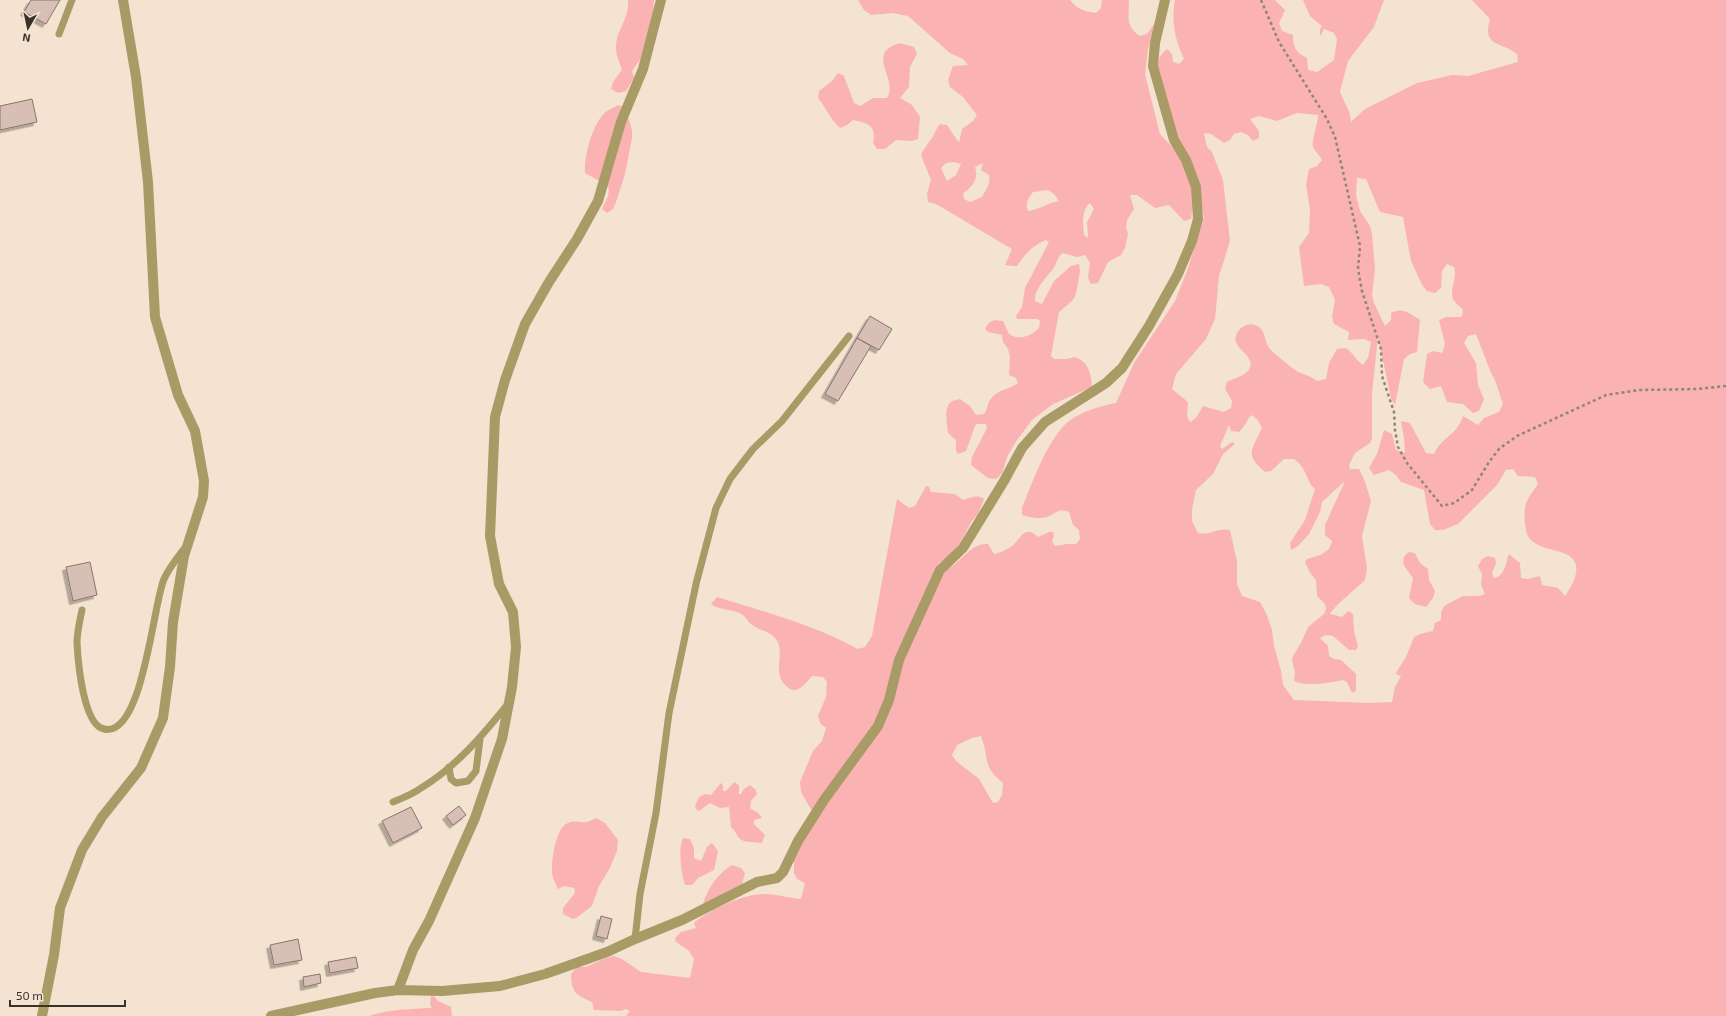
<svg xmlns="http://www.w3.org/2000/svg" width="1726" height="1016" viewBox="0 0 1726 1016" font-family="'Exo 2',sans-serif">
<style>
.green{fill:#fab3b2;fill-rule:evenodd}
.building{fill:#d7bfb5;stroke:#8a746b;filter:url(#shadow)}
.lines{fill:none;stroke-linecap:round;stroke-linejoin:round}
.path{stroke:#908578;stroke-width:2.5;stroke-dasharray:3 3;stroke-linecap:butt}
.service{stroke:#a89b65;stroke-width:7}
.minor{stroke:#a89b65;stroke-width:10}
</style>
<defs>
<filter id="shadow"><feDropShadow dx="-3.5" dy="3.5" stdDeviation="0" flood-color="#0004"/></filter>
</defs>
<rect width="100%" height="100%" fill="#f3e3d0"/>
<!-- green -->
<path class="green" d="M628,0H654L652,26L640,60L632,71L634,78L626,91L618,93L611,89L613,82L622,70C620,63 616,55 616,48C615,31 630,19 628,0Z
M858,0H1070C1078,10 1084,11 1096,13L1101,8L1102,0H1129C1129,15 1125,27 1140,36L1147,34L1156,21L1148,49L1145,74L1160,134L1180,155L1190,175L1193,204L1191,219L1184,221L1169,205L1155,208L1137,195H1130L1134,209L1127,220L1126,227L1128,234L1125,248L1121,255L1108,262L1098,283L1091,284L1088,278L1090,263L1085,255L1077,257L1063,253C1057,257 1057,263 1053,269C1046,278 1034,289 1035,301L1042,304L1054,281L1071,266L1079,264L1080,271L1076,294L1073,300L1059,312L1051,356L1054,359H1067L1075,357C1089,362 1091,374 1092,387L1053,404L1032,420L1017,440L1008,455L1002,473L996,479L988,478L971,465L972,457L987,428L986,424H977L975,426L966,451L958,454L956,451V440L948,433C947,423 943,407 952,401L960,399L970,406L976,415L984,414C988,409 987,405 990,400C996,390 1010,389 1018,383L1016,378L1009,375L1010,357L1008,349L1003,342L1002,335L988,332L985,329C989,320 994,319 1003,321L1009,334C1020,341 1031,336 1039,328L1040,321L1037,319H1017L1016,316L1022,307L1025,288L1049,242L1046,240C1032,246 1025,254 1017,266H1013L1005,265L1012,249L936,204L928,202L927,194L931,180L921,155C924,148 928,144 932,138C935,133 936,129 940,124L947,125L959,143L962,129L973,121L977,115L963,97L950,87L948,80L953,66L968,65L963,59L950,53L908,16L893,13L871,15L864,10ZM954,162L961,164L956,175L947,181L941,168L946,163ZM983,163L981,170L989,175C991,183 986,190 982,197L970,202L964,199L963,193C972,188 979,178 975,167ZM1048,190L1054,194L1059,201C1047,203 1039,210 1028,211C1025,203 1028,199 1033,192ZM1090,203L1094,209L1087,222L1088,238L1084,235C1083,225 1081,210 1090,203Z
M1175,0H1275L1285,10L1279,23L1282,31L1293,35C1293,47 1296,53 1307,58L1308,70L1317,72L1334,60L1337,39L1334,33L1324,29L1320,36V29L1322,26L1310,16L1303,0H1384L1374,27L1348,61L1342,84L1340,92L1350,114L1351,122L1365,109L1417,83L1452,75L1468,76L1518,62L1517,54C1500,41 1482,47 1490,19L1472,0H1726V1016H626L630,1011L626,1009L621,1011L594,1010L592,1002C576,995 571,992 571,974L577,967H586L606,958L614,956L622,959L641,972L690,978L694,959L689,951L676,942L675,938L681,932L696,928L694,923C709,910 743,894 764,894C776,894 789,898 801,899L805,883L797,879L794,873V852L812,811L801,792L800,782L813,751L822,741L826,728L820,723L818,716L826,697L827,682L823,677L812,676C807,681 799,694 790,689C768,674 788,653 775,638C769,631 758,630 751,624C747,621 745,615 740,613C733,610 716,609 711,604L717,597C765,612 814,625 858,649L865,647L872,636L897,499L909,508L915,506L926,486L929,487L931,492L955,494L963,500C970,498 978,494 984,499L978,514L971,522L961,542L951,555L938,564V570C959,571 967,542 988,544L994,554C1000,553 1006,550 1012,546C1021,539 1024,524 1038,537L1049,532H1053L1054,536L1052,541L1055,546L1067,544H1076L1080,539L1079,530L1073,525L1069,512C1054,506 1054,519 1039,518C1033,518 1027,516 1022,515V508C1032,483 1048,438 1069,421C1083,411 1100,406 1116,403L1134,363L1175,301L1187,271L1204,217L1199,194L1173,128L1158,68C1158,59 1160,55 1167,49L1172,54L1173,62L1179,64L1184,59C1175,39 1171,22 1175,0ZM1297,113L1318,115C1318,123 1311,141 1313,147C1315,151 1320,156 1322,160L1317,166L1309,169L1306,185L1310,209L1309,233L1299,247L1304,286L1321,284L1329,287L1335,300L1332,317L1334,324L1349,332L1348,340L1364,339L1371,342L1368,358L1363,365C1356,360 1353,353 1346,348L1337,349L1329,363L1326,379L1317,381C1311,376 1305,375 1298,372C1295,370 1272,352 1270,349C1264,342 1266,330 1257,326C1247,320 1233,331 1236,342C1239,351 1254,357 1250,368C1246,376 1234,378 1227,382L1225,389L1232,401L1231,408L1224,412L1203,406L1196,418L1190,422L1187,416L1188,402L1172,389L1176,374L1206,339L1215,319L1219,276L1230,241L1223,180L1212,152L1207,147L1204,133L1211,134L1224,143L1230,140L1234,134L1241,132L1248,135L1253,141L1259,138V131L1250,119L1259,116L1277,121ZM1357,178L1366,179L1380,212L1403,217L1411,261L1422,285L1427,291L1435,293L1441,288L1442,271L1447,264L1454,267C1458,279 1449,288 1453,299C1454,302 1461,307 1463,310L1462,317H1446L1439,320L1445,344L1442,353L1433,351L1427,354L1423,382L1430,389L1441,386L1447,402L1463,404L1473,413L1479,411L1484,399L1478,385L1476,363L1464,343L1468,336L1476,334L1491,373L1495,380L1503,404L1499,412L1484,418L1478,425L1463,416C1456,437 1443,435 1434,454L1426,453L1410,423L1401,421L1404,438L1405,453L1396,450L1392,434L1384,430L1377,454L1369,468L1374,475L1389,470L1396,475L1401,482L1424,490L1430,524L1435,530H1443L1458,524L1497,485L1506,470L1513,469L1518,476L1535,477L1538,484C1527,500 1523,503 1525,523C1526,530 1526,535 1531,540C1542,552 1572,548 1576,565C1578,576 1571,587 1565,596L1558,588L1542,585L1540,576L1528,579L1521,578L1520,563L1509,554C1506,561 1505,577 1494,578L1492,573L1496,563L1495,558L1488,556L1482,559L1478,566L1482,574L1481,585L1485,594L1479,596H1463L1444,606L1441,613V620L1435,623L1433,631L1420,634L1414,637L1406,657L1397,671L1396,674L1401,676L1395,687L1392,702L1371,703L1294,700L1283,685L1281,671L1274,646L1272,630L1266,613L1260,602L1242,596L1237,584V562L1230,530C1218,527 1210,536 1198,533L1192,521V509L1196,490L1213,474L1223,454L1235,444L1232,442L1222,449L1220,446L1229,425L1231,431L1239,432C1245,427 1246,421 1251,415L1257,419L1262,428C1253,449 1243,454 1265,472L1271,471L1284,459H1294C1308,469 1306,482 1315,489L1305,520L1290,543L1291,550L1298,546L1309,534L1320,512L1322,502L1345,481L1325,525V535L1332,541C1330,554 1317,556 1307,559L1305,562L1310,573L1316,580L1317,596L1325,604L1326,609L1324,614L1308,627L1301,643L1293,656L1292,661L1295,672L1294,681C1309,687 1327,683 1343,680L1347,682L1352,693L1356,691V674L1341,660L1334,659L1329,656L1328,646L1320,638L1326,635L1333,636L1349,650H1356L1358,646L1354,631L1353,614L1348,611L1342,617L1330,614C1335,605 1357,588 1365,580L1367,568L1362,536L1371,501L1364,479L1359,469H1350L1349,465L1355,453L1370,443L1372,438V393L1378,337L1391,398L1395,405L1404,359L1410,354L1417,352L1420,320C1409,313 1403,307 1391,313V320L1385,326L1374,303L1372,295L1375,269L1372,234L1370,226L1360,211L1356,195ZM981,736C990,759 981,765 1003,783L1002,795L998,802L993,803L979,779L956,761L952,755L957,745L972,738Z
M900,43L914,47L917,54L910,67L909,87L900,98L912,105L920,117L918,139L912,141L896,140L885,149H877L873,143C877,125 867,123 853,120L847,125L840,128C831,120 826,108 818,98L819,91L832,81L838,73L844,76L854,103L860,106L873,98H887C899,79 864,53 900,43Z
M618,105L625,108L632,130V138L625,174L616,202L613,209L607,213L602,209L608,196L609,189C603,181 593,178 585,173C584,156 593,121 607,111C610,109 615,107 618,105Z
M1409,552L1415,553L1420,563L1428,569L1429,580L1435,591L1433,598L1426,607L1415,604L1409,598L1413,578C1406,568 1397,561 1409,552Z
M734,782L739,785V794H741L744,789L750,785L755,789L757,794L751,801L750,808L758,813L762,818L754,820V824L765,835L762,843C755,842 743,843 739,838C736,834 735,830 731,827L729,807L720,808L710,803L699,811L696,809L695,806L699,797L705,794L711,795L721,783L723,785V791H726Z
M596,818L605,823L618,840L617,851L610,868L599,886L592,906L576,918L573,919L563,914V908L575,893L574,888L564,886L558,889C555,882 551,875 552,868C552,857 556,830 566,824C574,819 579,823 587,822C590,821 594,819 596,818Z
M683,838L690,839L694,848V858L701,861L707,847L712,843L718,851L714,870L698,878L692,885H685C681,874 678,848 683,838Z
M732,865L741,868L745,873L741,888L703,904C708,887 718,874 732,865Z
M431,995L435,997L438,1001L451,1007L452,1016H369C389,1009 411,1009 432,1008L430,1005Z"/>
<!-- building -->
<path class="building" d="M31,0H60L46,24L24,12Z
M32,99L37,122L0,130V106Z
M870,316L892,329L879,350L857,338Z
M857,338L871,346L838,401L825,394Z
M90,562L97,595L73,601L66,567Z
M459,806L466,815L453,825L446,816Z
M411,807L422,828L393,843L382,821Z
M601,916L612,919L607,939L596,936Z
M298,939L302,960L274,965L270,945Z
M356,957L358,968L330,973L328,962Z
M320,974L321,983L304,987L303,977Z"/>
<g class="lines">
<!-- path -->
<path class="path" d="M1261,0L1279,42L1327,119L1335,137L1360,246L1358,269L1362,291L1381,349L1382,376L1394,412L1395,430L1398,447L1407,463L1442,506L1454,503L1472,490L1489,462L1499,449L1517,436L1606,395L1640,390L1697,389L1726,386"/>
<!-- service -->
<path class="service" d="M59,34L72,0
M82,610C80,620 77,632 77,643C78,661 83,725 104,729C143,738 153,604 164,579C169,568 177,558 184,549
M449,767L451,779L456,783L468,781L476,771L480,739
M393,802C403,798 413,794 421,788C456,767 483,735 508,704
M635,939L640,894L656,813L669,713L696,584L716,508L730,479L753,449L782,421L849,336"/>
<!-- minor -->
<path class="minor" d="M398,990L413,950L429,921L475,818L502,739L512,687L516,647L513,612L499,584L490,536L495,417L505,380L525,324L549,282L577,239L598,201L621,122L643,69L661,0
M42,1016L54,955L60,908L76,866L82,850L102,817L141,768L163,718L170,667L173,622L184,556L203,497L204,481L195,431L178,395L155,317L148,182L136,77L123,0
M271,1016L375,993L398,990L442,991L500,986L545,974L607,952L635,939L682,920L757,882L777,878L783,872L798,841L824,800L878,726L889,700L899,660L940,570L963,548L1004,481L1022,448L1045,422L1106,383L1122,368L1149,326L1178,274L1192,241L1198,219L1196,187L1186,160L1174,140L1153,66L1155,43L1165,0"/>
</g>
<!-- north arrow -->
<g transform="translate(28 28) rotate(189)" stroke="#f3e3d0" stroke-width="3" paint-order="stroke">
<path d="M0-3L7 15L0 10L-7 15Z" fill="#38322a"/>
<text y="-6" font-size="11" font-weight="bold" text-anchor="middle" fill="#38322a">N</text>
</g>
<!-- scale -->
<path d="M10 1000v6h115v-6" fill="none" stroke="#38322a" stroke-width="2"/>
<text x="16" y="1000" font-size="12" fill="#38322a" stroke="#f3e3d0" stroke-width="3" paint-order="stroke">50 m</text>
</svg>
